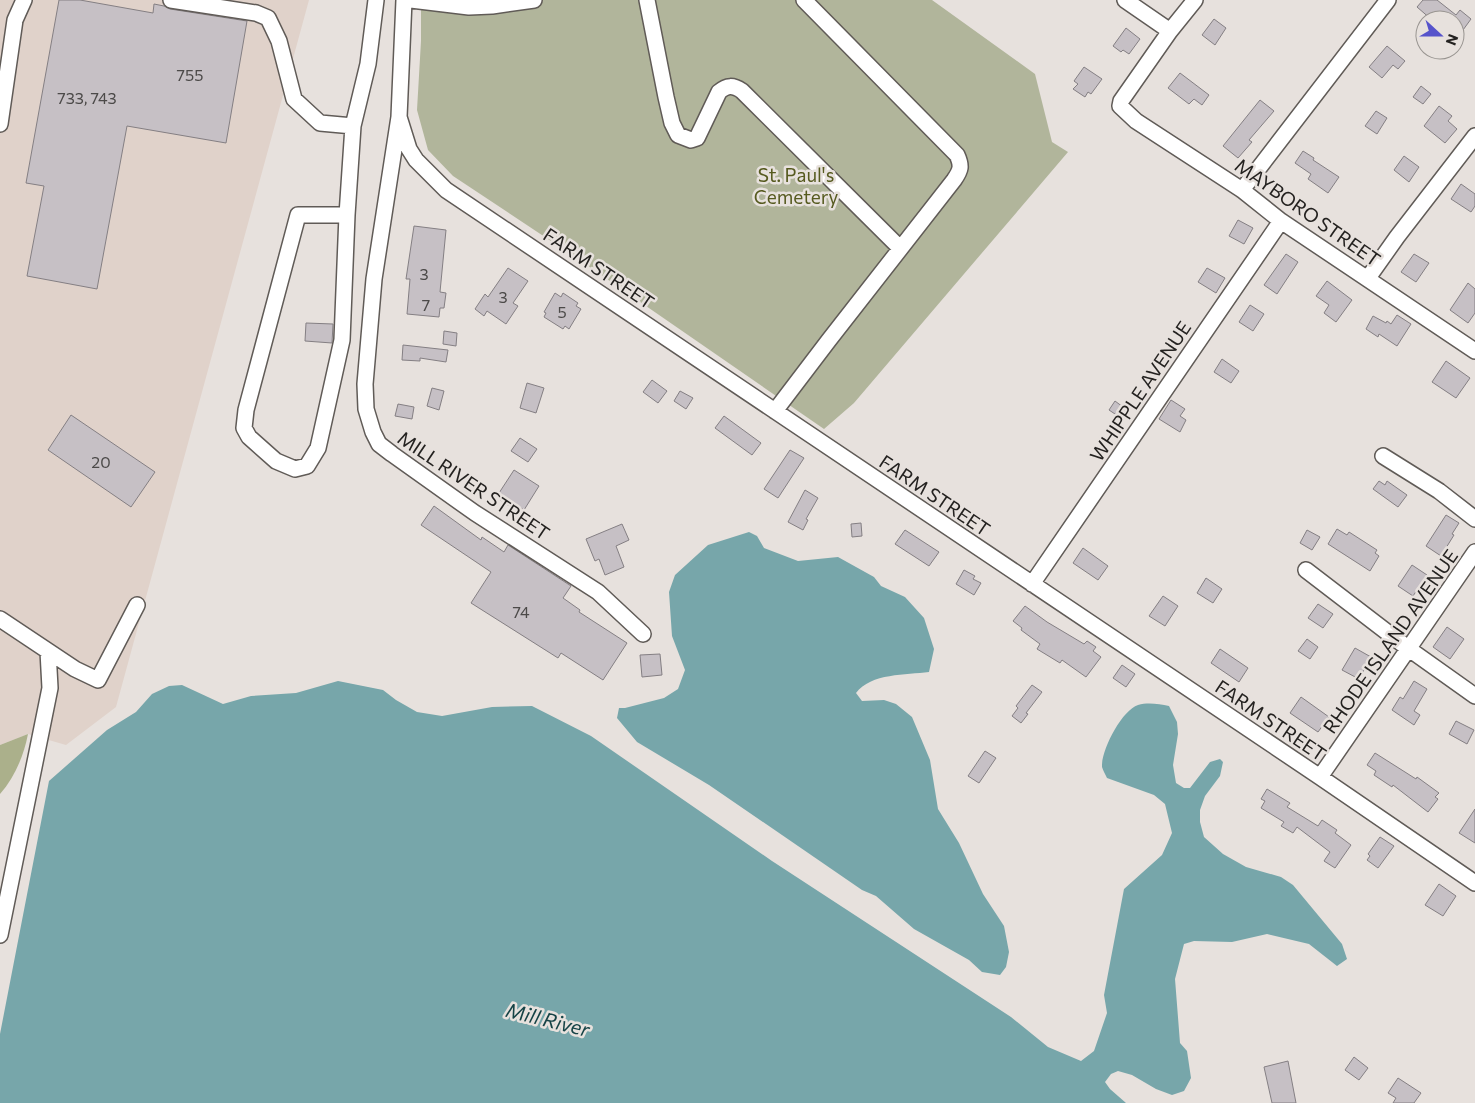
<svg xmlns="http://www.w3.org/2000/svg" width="1475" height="1103" viewBox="0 0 1475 1103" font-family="Commissioner,sans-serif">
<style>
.built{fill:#e0d2ca}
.green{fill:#b1b59b}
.forest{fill:#abb08b}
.water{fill:#77a6aa}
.building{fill:#c6c0c5;stroke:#847f83}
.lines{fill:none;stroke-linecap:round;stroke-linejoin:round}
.minor-casing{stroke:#605b57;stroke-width:18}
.minor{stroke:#fff;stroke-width:15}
.labels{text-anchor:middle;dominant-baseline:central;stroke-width:5;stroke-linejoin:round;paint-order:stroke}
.number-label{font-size:16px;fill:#4c4a49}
.park-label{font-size:19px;fill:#565a1f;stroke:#e7e1dd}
.street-label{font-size:19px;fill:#242220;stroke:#e7e1dd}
.water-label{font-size:20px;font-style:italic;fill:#164346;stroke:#e7e1dd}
</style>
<rect width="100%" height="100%" fill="#e7e1dd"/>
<!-- built -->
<path class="built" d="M0,0H309L116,707L66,745L28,734L0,745Z"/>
<!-- green -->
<path class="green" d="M421,0H932L1035,74L1052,142L1068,152L854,403L824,429L578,259L453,176L428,150L417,110L421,41Z"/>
<!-- forest -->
<path class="forest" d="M28,734C24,755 15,777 0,794V745Z"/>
<!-- water -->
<path class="water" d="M749,532L757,536L764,548L798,561L838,557L874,577L881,586L905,597L924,618L934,649L929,672C906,675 871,673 856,693L862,701L884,700L896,704L912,717L930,760L938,809L959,843L983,894L1004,926L1009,952L1006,967L1000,975L982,972L969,960L914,929L876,896L862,890L709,785L637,742L617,718L619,708H625L664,698L678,689L685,670L672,636L669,592L675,575L708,545Z
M338,681L383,690L396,700L417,712L442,716L492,707L532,706L591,736L772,861L1011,1017L1048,1047L1081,1061L1094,1051L1107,1013L1104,995L1124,889L1162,855L1172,833L1165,804L1154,795L1107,778C1105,774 1103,770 1102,767C1101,750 1122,710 1138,705C1148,702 1159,704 1169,706L1177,722L1178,734L1173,765L1176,783L1184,788H1190L1210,762L1220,759L1223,762L1220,776L1205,796L1200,810V822L1204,837L1223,854L1246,867L1281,877L1293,885L1342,944L1347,959L1337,966L1309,944L1267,934L1232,942L1194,941L1184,944L1175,979L1180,1043L1187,1051L1191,1078L1184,1091L1172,1095L1156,1089L1132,1075L1118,1071L1111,1074L1105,1082L1110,1089L1126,1103H0V1034L49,781L107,730L136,712L152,694L169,686L182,685L223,704L251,696L296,693Z"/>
<!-- building -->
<path class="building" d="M59,0H80L153,13L154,4L164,6L170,9L247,21L226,143L127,126L97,289L27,276L44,186L26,183Z
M1423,0H1437L1456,15L1460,10L1471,19L1455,41V20H1432L1417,7Z
M1214,19L1226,28L1215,45L1202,35Z
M1126,28L1140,39L1129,54L1123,50L1121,52L1113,46Z
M1387,46L1405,61L1398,69L1393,65L1382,78L1369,67Z
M1084,67L1102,79L1091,94L1088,92L1085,97L1073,89L1078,84L1074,81Z
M1180,73L1209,95L1202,105L1194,99L1189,104L1168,88Z
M1421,86L1431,94L1423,104L1413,97Z
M1260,100L1274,111L1249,140L1252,142L1238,158L1223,146Z
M1439,106L1452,116L1448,121L1457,129L1445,143L1424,126Z
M1376,111L1387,118L1377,134L1365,126Z
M1303,151L1314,158L1313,160L1339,177L1328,193L1308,179L1311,174L1295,163Z
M1404,156L1419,167L1409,182L1394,170Z
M1461,184L1475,194V206L1471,212L1451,199Z
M1238,220L1253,228L1244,244L1229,236Z
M414,226L446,230L440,292L446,293L444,308H440L439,317L407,314L410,279H406Z
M1286,254L1298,262L1277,294L1264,285Z
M1414,254L1429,263L1416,282L1401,272Z
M508,268L528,281L513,303L518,306L506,324L487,311L484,316L475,309L485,294L488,297Z
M1207,268L1225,278L1216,293L1198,282Z
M1327,281L1352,300L1336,322L1324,313L1329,305L1316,296Z
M1468,283L1475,289V313L1468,323L1450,310Z
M555,293L561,297L563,293L578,303L576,306L581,309L569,329L565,326L563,329L544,317L546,313L544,312Z
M1250,305L1264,314L1253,331L1239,322Z
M1397,315L1411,324L1397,346L1379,334L1378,337L1366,329L1373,316L1386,323L1387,321L1391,324Z
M306,323L333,324L332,343L305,341Z
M444,331L457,333L456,346L443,344Z
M403,345L448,350L446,362L420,358V361L402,360Z
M1222,359L1239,371L1231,383L1214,372Z
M1446,361L1470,378L1456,398L1432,382Z
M652,380L667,391L658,403L643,392Z
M527,383L544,388L536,413L520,408Z
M432,388L444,391L439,410L427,406Z
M680,391L693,398L686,409L674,401Z
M1171,400L1185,409L1180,416L1186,420L1180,432L1159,419Z
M1115,401L1127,410L1121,418L1109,410Z
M398,404L414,407L412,419L395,416Z
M71,415L155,472L131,507L48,450Z
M724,416L761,443L752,455L715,428Z
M520,438L537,449L528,462L511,451Z
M790,450L804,458L778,498L764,489Z
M514,470L539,486L524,510L521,508L518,512L499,499L502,495L499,493Z
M1379,481L1385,485L1387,481L1407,495L1398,507L1373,489Z
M805,490L818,498L806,519L808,520L803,530L788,522Z
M434,506L481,540L482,537L504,552L508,545L571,586L563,598L580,610L579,612L627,643L603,680L561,653L558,658L471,603L491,572L421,525Z
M1446,515L1459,523L1452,534L1454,535L1441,556L1426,546Z
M861,523L862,536L852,537L851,524Z
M622,524L629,540L616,546L624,567L605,575L599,559L595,561L586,539Z
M1337,529L1347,535L1349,532L1377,550L1375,553L1379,556L1370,571L1328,544Z
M905,530L939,552L929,566L895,544Z
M1307,530L1320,537L1312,550L1300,543Z
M1083,548L1108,566L1098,580L1073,563Z
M1412,565L1427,575L1413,596L1398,586Z
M964,570L975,576L973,579L981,583L974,595L956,584Z
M1206,578L1222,589L1213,603L1197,593Z
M1163,596L1178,606L1165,626L1149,616Z
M1318,604L1333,614L1323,628L1308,618Z
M1025,606L1047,622L1084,644L1087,641L1096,647L1093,651L1101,657L1086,677L1062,660L1060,663L1037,649L1040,644L1021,630L1022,628L1013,621Z
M1447,627L1464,639L1450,659L1433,647Z
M1307,639L1318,647L1310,659L1298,651Z
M1355,648L1371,657L1359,679L1342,670Z
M1220,649L1248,668L1239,682L1211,663Z
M660,654L662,675L642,677L640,655Z
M1122,665L1135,674L1126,687L1113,678Z
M1414,681L1427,689L1414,711L1420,715L1414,725L1392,710L1400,697L1403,699Z
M1032,685L1042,692L1026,713L1028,714L1021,723L1012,716L1018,708L1016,706Z
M1301,697L1329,717L1318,732L1290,713Z
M1456,721L1474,730L1467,744L1449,734Z
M985,751L996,758L979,783L968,776Z
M1375,753L1416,779L1417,777L1439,793L1435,797L1438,799L1428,812L1393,785L1392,787L1374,775L1376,771L1367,765Z
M1267,789L1290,803L1287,807L1318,826L1322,820L1337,830L1335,833L1351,845L1335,868L1324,861L1330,852L1297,827L1293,833L1281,826L1284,822L1261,808L1265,801L1261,799Z
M1475,809V843L1459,833Z
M1380,837L1394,846L1378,868L1367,860L1370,856L1368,854Z
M1439,884L1456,896L1443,916L1425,905Z
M1354,1057L1368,1068L1359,1080L1345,1070Z
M1288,1061L1296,1103H1272L1264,1067Z
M1398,1078L1421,1093L1414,1103H1393L1396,1098L1388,1093Z"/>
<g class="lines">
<defs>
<path id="minor" d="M171,0L256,13L268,18L279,41L294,99L320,123L353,126
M404,0L399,117L374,279L365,384L366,409L373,432L379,444L392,454L475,513L598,592L643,634
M411,0L469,7L492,6L534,0
M647,0L666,97L672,123L678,135L691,140L697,138L719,92C727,85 733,85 742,91L900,248
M1125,0L1170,31
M1195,0L1170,31L1121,101L1120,106L1136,121L1242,190L1281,221L1475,351
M399,117L409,149L416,160L446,190L1320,777L1475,883
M0,124L15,20L24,0
M1242,190L1388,0
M347,215H298L246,410L244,428L249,437L276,461L295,469L307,466L318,448L342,340L347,215L353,126L368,64L376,0
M1368,278L1397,237L1475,136
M775,411L829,340L954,180C961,170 962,166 957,155L804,0
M1383,456L1439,491L1475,519
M1306,570L1409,649L1475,696
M1032,584L1281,221
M0,619L75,669L98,680L137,605
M1320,777L1475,552
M0,935L50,688L48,651"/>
</defs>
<!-- minor casing -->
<use href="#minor" class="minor-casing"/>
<!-- minor -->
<use href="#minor" class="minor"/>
</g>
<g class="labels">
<!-- number labels -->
<g class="number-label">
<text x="190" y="74">755</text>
<text x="87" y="97">733, 743</text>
<text x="424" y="273">3</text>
<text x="503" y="296">3</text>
<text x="426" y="304">7</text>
<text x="562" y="311">5</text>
<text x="101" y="461">20</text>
<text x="521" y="611">74</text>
</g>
<!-- park labels -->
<g class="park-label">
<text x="796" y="174">St. Paul's<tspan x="796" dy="22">Cemetery</tspan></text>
</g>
<!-- street labels -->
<g class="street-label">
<text transform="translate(1308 212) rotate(35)">MAYBORO STREET</text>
<text transform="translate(599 268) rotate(34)">FARM STREET</text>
<text transform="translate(1140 391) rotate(-56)">WHIPPLE AVENUE</text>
<text transform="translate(474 485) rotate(34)">MILL RIVER STREET</text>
<text transform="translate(935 495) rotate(34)">FARM STREET</text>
<text transform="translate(1390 641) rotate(-55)">RHODE ISLAND AVENUE</text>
<text transform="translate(1271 720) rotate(34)">FARM STREET</text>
</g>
<!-- water labels -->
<g class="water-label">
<text transform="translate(548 1019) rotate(14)">Mill River</text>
</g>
</g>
<!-- north arrow -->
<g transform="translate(1440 35) rotate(111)"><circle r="24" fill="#e7e1dd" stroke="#999591"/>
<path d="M0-4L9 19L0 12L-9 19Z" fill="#5653cb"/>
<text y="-8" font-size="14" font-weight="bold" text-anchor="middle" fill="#242220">N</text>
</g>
</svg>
